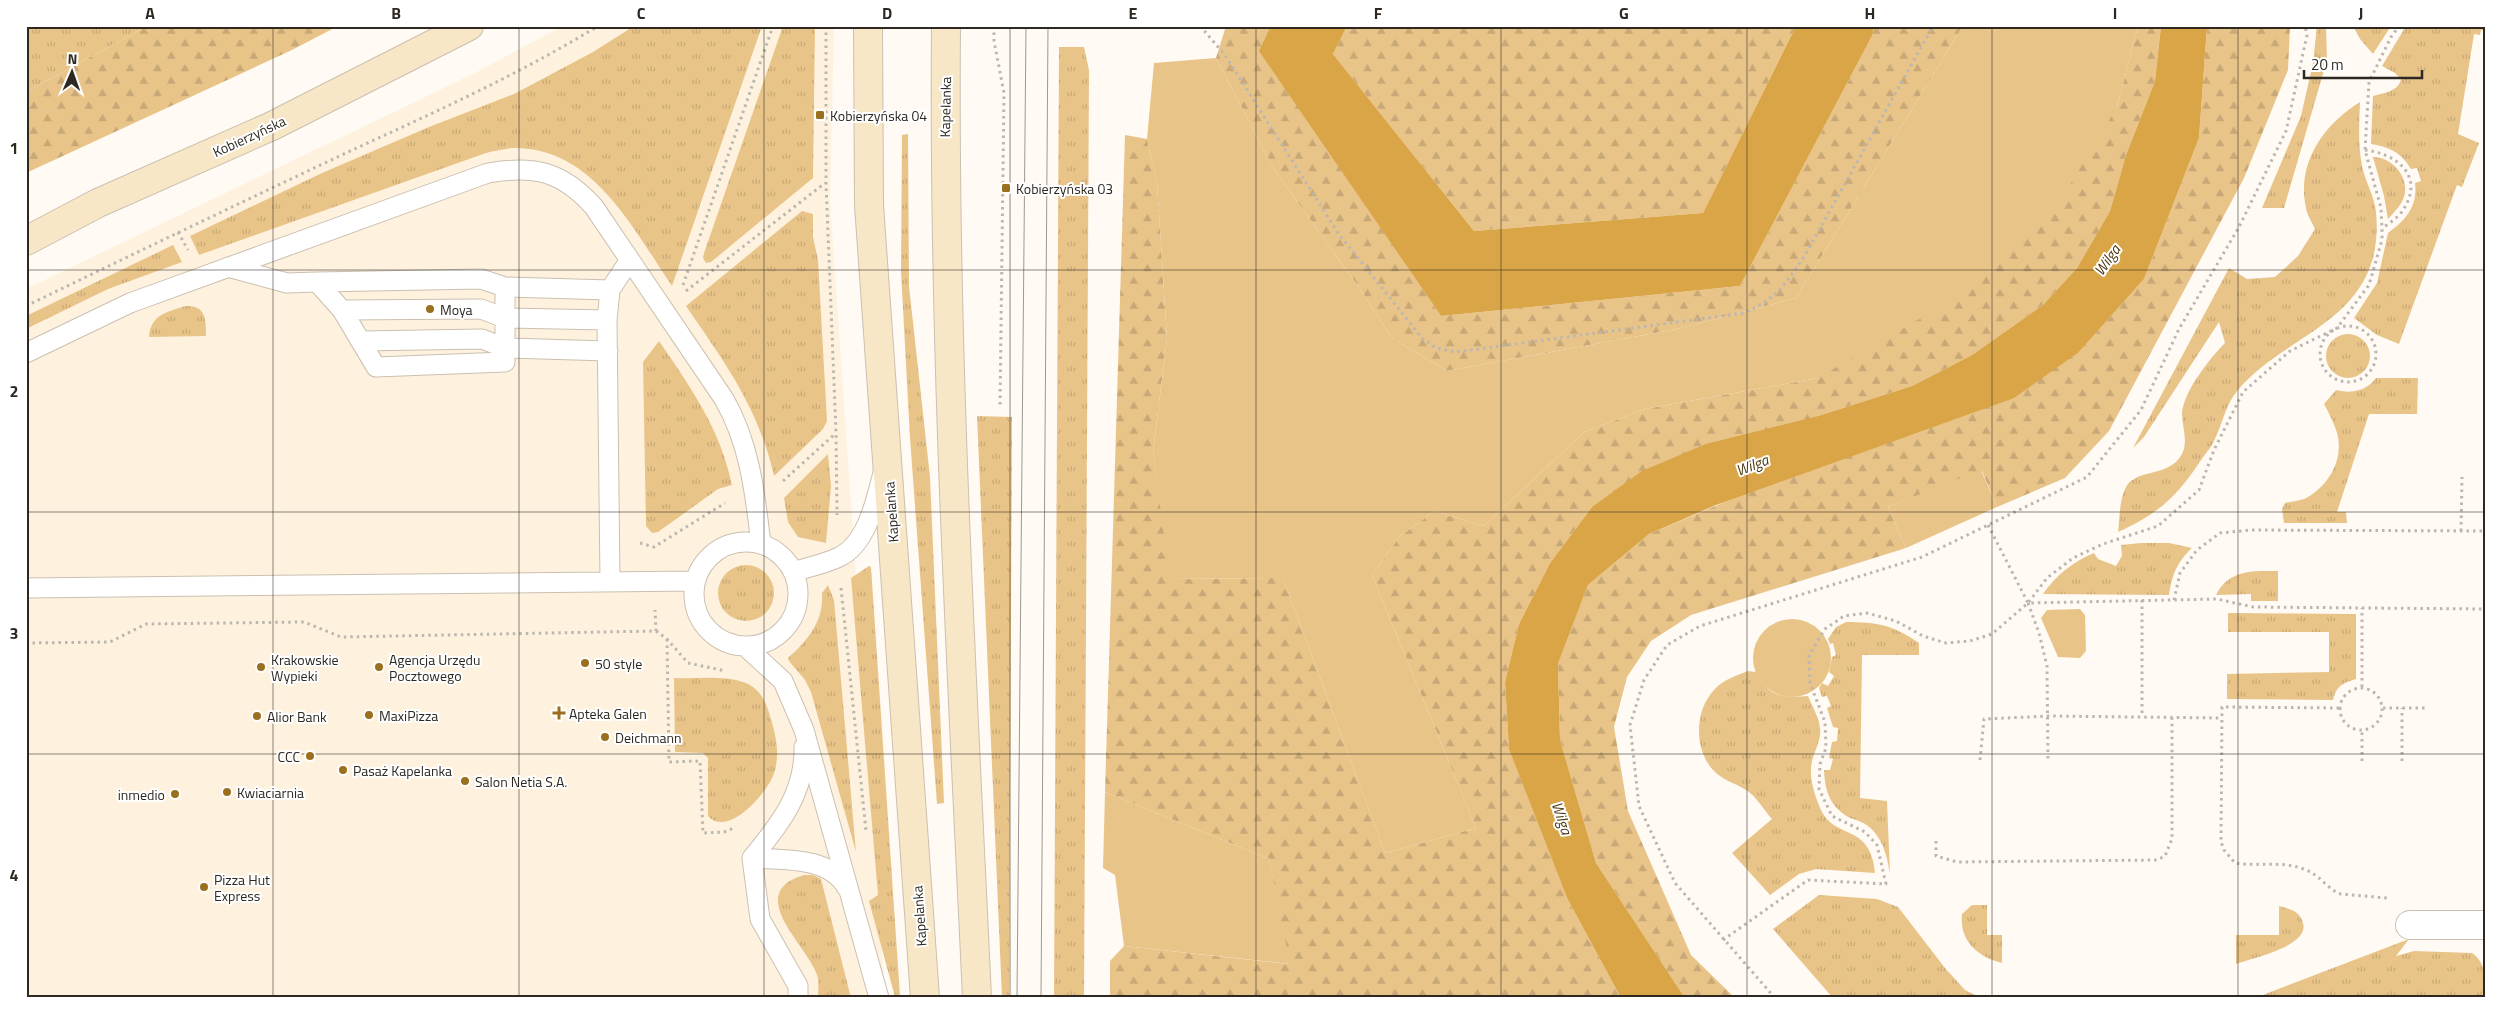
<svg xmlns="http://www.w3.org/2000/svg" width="2511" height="1024" viewBox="0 0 2511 1024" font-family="'Titillium Web',sans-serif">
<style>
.built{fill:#fef2df}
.grass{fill:url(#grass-tufts)}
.forest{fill:url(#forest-firs)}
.green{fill:#e9c489}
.water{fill:#d9a547}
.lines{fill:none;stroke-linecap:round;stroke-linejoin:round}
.lane-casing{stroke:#cbc0b0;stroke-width:21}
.street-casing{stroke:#cbc0b0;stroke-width:30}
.secondary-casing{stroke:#cbc0b0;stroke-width:30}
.path{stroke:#bbb7b0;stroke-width:3;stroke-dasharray:2.5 4;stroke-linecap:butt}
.lane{stroke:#fff;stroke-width:19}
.street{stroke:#fff;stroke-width:28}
.secondary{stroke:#f8e7c6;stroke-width:28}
.tram{stroke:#9d9891;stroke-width:1}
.grid{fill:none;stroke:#2d2922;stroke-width:1;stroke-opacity:0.55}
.poi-dot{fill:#9a701e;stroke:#fff;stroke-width:2}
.labels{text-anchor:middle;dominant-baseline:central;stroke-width:4;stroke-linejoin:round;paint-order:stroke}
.street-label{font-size:14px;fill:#2d2922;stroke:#fff}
.poi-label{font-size:14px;fill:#2d2922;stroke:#fff;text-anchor:start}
.water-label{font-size:15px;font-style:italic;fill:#4c360e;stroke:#fff}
.neatline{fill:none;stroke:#2d2922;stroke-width:2}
.grid-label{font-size:16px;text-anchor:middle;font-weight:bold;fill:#2d2922}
</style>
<defs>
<pattern id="grass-tufts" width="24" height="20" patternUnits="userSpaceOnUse" patternTransform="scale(1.25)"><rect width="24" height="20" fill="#e9c489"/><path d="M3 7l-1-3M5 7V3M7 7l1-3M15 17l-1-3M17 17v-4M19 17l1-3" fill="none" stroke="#c8a876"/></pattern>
<pattern id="forest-firs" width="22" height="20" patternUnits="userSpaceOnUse" patternTransform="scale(1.25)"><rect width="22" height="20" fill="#e9c489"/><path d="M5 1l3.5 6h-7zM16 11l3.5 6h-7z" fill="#c8a876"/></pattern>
</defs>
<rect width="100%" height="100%" fill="#fffaf3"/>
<!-- built -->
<path class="built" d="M562,26H834L830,201L885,998H26V289L475,73Z"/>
<!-- grass -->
<path class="grass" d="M26,26H143L142,29L26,92Z
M634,26H762L672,286C633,229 593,146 512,148C504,149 495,151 486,153L199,255L190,236L322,173L429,127L514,94L593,52Z
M783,26H815L813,178L711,262L706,263L703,258L704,253Z
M2317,26H2326L2327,60L2284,208H2262L2301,116L2313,63Z
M2353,26H2391L2373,54L2360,39Z
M2406,26H2485V31L2481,30L2480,35L2474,34L2458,134L2479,143L2462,187L2457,185L2399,344L2377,335L2354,318L2377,283L2388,233C2406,220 2418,206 2415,183L2421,181L2417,168L2411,169C2401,152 2389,147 2371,144L2373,96C2384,93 2399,91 2401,79L2395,73L2382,66Z
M1059,47H1084L1089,70L1084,998H1054Z
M2360,102C2359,124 2358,145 2362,166C2365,180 2372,192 2375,206C2378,222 2377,242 2373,258C2354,326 2280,340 2238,390C2225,405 2223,423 2214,441C2211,448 2204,455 2199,463C2176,498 2156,515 2118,532C2120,518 2119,500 2126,487C2137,467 2174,479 2184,449C2187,438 2182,425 2182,414C2183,392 2210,358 2225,343L2219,322L2144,437L2133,448L2229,268L2247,279L2275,277L2298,256L2315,229C2312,222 2307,215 2306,208C2296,163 2324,124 2360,102Z
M908,134L909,286L930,477L944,803L937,804L910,438L901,271L902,135Z
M2373,157C2392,157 2410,177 2404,197C2401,206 2394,212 2388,219L2384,196Z
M802,211L813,214V237L818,260L827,421L823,429L774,476C758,407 725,363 686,306Z
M173,245L182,262L108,289L26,329V316Z
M186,306C206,305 206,320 206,336L149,337C151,314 167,312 186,306Z
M2326 356a22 22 0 1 1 44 0a22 22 0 1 1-44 0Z
M659,341C691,388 720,428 732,485L718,489L658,532L652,533L646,526L643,362Z
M2376,378H2418L2417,414H2369L2337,512H2346L2347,523H2284L2282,509L2285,503C2292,501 2302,501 2308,497C2330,484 2344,458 2337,433C2334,423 2329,413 2324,404L2336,390C2352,394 2366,391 2376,378Z
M977,416L1012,417L1009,998H1002Z
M828,454L831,486L826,543L798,537L788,522L784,498Z
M2141,543H2169L2192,548C2177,562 2172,575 2169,595L2043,594C2055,576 2074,561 2094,553L2098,559L2116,566L2122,556L2121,545Z
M718 593a28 28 0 1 1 56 0a28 28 0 1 1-56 0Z
M869,566L871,567L900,996L895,997L869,901L878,895L851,578Z
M2278,571V601H2251V594L2216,595C2229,569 2253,571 2278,571Z
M828,585L834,600L856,852L811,692L805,680L789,661L788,658C808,640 824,621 822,593Z
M2228,613L2356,614V679C2343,683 2336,686 2333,700L2227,699V674L2329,672V632H2228Z
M1846,622C1878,622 1893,625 1919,643V655H1862L1860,798L1887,801L1890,874C1887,856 1883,838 1868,826C1863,822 1856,820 1850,818C1830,807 1825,792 1824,770H1830L1833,759L1829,758L1832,742L1837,741L1838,728L1833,727L1827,708L1831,706L1827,696L1822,697L1819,688L1822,683L1828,686L1834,676L1829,672L1832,657L1836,655L1833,643L1830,644L1828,639L1836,627Z
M1748,671L1756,672C1769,697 1781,698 1808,696C1812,706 1819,717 1820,728C1822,742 1811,755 1811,769C1810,782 1816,798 1821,810C1835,840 1871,823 1875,873L1816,869L1799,874L1770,895L1732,853L1772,819C1764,810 1756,796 1746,790C1735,783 1722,780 1713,770C1694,749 1694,710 1715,689C1724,679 1736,676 1748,671Z
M674,678C696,679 722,675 743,682C759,687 766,701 770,716C776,736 781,755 773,776C765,795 728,838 708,816V758L703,753L675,752Z
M804,875H813L821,879L851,998H818C818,992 819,984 818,978C811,948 741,894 804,875Z
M1819,895L1877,899L1898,907L1945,968L1965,990L1981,998H1833L1773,929Z
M1987,905V935H2002V963C1978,957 1959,941 1962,914L1972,905Z
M2279,906C2290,909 2300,911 2303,923C2310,946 2253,958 2236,964V935H2279Z
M2409,939L2396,956L2414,951L2472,953C2487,963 2485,981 2485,998H2255Z"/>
<!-- forest -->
<path class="forest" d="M143,26H338L292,50L26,173V92L142,29Z
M1226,26H1271L1260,51L1441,316L1740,286L1873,34L1874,26H1963L1796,298L1677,329L1447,371L1392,338L1358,286L1273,168L1216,58Z
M1347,26H1796L1703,213L1474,231L1333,54Z
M2138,26H2161L2155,81L2126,155L2110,211L2077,268L2043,305L1972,355L1912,386L1818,416L1592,507L1550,563L1519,624L1505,682L1509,748L1567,898L1621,998H1110V961L1124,946L1289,964L1269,859L1105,792L1125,135L1147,139L1157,183L1167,338L1153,452L1171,579L1283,578L1385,853L1476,828L1372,575L1399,537L1434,511L1484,526L1584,432L1645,409L1818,378L2117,107Z
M2207,26H2290L2288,70L2244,178L2109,431L2065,478L1997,507L1982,471L1888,507L1906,548L1691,615L1651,641L1627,677L1614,727L1628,811L1691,955L1735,998H1685L1596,863L1560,740L1558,664L1588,585L1649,534L2079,352L2144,279L2199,138Z"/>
<!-- green -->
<path class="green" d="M1963,26H2138L2117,107L2053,213L1964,293L1818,378L1645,409L1584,432L1484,526L1434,511L1399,537L1372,575L1476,828L1385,853L1283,578L1170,579L1153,452L1167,338L1157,183L1147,139L1154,63L1216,58L1273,168L1358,286L1392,338L1447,371L1677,329L1796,298Z
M1981,470L1997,507L1906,548L1888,507Z
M2080,609L2085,615L2086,651L2080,658L2058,657L2041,618L2047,610Z
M1753 658a39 39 0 1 1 78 0a39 39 0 1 1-78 0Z
M1105,792L1269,859L1290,964L1124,946L1115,875L1103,868Z"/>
<!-- water -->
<path class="water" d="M1271,26H1347L1333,54L1474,231L1703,213L1796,26H1874L1873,34L1740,286L1441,316L1259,51Z
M2161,26H2207L2199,138L2144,279L2079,352L2014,398L1716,505L1649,534L1588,585L1558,664L1560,740L1596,863L1685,998H1621L1567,898L1509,749L1505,682L1519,624L1550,563L1592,507L1642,471L1706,444L1818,416L1912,386L1972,355L2043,305L2077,268L2110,211L2126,155L2155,81Z"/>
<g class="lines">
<defs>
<path id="lane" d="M228,267L287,283L317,282L342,310L376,367L505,362V287
M317,282L481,279L505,287L610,290
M342,310L481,309L505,318L607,320
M361,341L482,339L505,348L608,351
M26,353L130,303L488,173C534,165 562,171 594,207L724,399C750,444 755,494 761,544
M694 594a52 52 0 1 1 104 0a52 52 0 1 1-104 0Z
M794,572C808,567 825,564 839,557C867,544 876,500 883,473
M610,581L607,320L610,290L629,261
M26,588L695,581
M746,647L783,681L804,730L879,998
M752,858C783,860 830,856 847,888
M798,998V986L760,919L752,858C780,824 805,793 804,747"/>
<path id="street" d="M2410,925H2485"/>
<path id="secondary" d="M868,26L869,205L925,998
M946,26C943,350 962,674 977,998
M26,241L98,203L272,126L469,26"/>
</defs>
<!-- lane casing -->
<use href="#lane" class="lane-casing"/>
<!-- street casing -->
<use href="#street" class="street-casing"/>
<!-- secondary casing -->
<use href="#secondary" class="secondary-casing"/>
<!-- path -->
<path class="path" d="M826,26V183L836,432L837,515
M994,26V41L1004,93L1000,406
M1200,26L1225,55L1338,233L1422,338L1436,348L1456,352L1744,313C1776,299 1784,286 1804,257L1933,26
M2365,150C2398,154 2425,177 2403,210C2399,217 2389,223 2383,228
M178,232L188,250
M683,285L773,26
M686,291L825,183
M26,306C133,254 240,203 348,152C433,113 518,75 598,26
M2320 354a28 28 0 1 1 56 0a28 28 0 1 1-56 0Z
M783,481L836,433
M1988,525L2028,603L2217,599L2253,607L2485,609
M2461,531L2462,477
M640,543L654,547L725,503
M841,588L866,831
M2142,600V717
M2174,600L2180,573L2197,550L2220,533L2251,530L2485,531
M2028,603L2039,633L2047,666L2048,761
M656,631L667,639L688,663L726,671
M667,639L669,762L700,761L703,833L724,832L736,827
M26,643L110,642L146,624L304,622L341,637L656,631L655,610
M2362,687V608
M2340 709a21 21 0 1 1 42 0a21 21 0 1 1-42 0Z
M2339,708L2222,707L2221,842L2224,850L2235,863C2259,867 2283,860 2306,870C2320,875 2328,890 2341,894L2387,898
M2383,708H2427
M1980,760L1984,719L2049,716L2221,718
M2362,761V731
M2402,761V708
M1936,841V856L1957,862L2157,860L2165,856L2172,839V718
M1723,940L1808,880L1886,884L1877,845L1865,832L1832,816L1819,789L1820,764L1826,748L1825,722L1810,683L1809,655L1825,629L1844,616L1867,613L1896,621L1923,636L1946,643L1970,641L1992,634L2028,603L2047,578L2073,558L2103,544L2158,526L2199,490L2214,450L2243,392L2290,351L2337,328L2369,285L2382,240V228L2381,208L2365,150L2369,82L2391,37L2399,26
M1775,998L1675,883L1639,806L1630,725L1644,680L1667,645L1700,626L1922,557L2087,477L2141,410L2179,329L2239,227L2286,131L2307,35L2305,26"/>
<!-- lane -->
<use href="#lane" class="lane"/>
<!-- street -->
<use href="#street" class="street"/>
<!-- secondary -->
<use href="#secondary" class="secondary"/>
<!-- tram -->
<path class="tram" d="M1017,998L1026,26
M1041,998L1048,26"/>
</g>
<!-- grid -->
<path class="grid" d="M273,26V998M519,26V998M764,26V998M1010,26V998M1256,26V998M1501,26V998M1747,26V998M1992,26V998M2238,26V998M26,270H2485M26,512H2485M26,754H2485"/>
<!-- markers -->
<g class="poi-dot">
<rect x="815" y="110" width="10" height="10" rx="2.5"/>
<rect x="1001" y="183" width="10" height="10" rx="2.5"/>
<circle cx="430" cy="309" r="5"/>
<circle cx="585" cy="663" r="5"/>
<circle cx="261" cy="667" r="5"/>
<circle cx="379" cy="667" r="5"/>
<path d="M556.5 705.5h5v5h5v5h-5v5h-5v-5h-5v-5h5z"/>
<circle cx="369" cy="715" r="5"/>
<circle cx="257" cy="716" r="5"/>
<circle cx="605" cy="737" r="5"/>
<circle cx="310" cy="756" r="5"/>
<circle cx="343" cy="770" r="5"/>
<circle cx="465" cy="781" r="5"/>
<circle cx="227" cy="792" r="5"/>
<circle cx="175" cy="794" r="5"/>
<circle cx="204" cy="887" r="5"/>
</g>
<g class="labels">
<!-- street labels -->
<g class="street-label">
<text transform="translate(945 107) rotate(-89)">Kapelanka</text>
<text transform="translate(249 136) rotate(-25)">Kobierzyńska</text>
<text transform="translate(891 512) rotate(-94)">Kapelanka</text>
<text transform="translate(919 916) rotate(-94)">Kapelanka</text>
</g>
<!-- poi labels -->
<g class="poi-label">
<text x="830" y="115">Kobierzyńska 04</text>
<text x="1016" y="188">Kobierzyńska 03</text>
<text x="440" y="309">Moya</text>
<text x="271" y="659">Krakowskie<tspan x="271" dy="16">Wypieki</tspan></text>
<text x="389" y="659">Agencja Urzędu<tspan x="389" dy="16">Pocztowego</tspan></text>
<text x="595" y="663">50 style</text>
<text x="569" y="713">Apteka Galen</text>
<text x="379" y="715">MaxiPizza</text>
<text x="267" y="716">Alior Bank</text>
<text x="615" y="737">Deichmann</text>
<text x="300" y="756" text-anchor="end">CCC</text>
<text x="353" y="770">Pasaż Kapelanka</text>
<text x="475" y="781">Salon Netia S.A.</text>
<text x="237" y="792">Kwiaciarnia</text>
<text x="165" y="794" text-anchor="end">inmedio</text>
<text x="214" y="879">Pizza Hut<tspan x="214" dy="16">Express</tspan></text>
</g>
<!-- water labels -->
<g class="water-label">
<text transform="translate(2107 260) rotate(-55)">Wilga</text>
<text transform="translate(1752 465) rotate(-21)">Wilga</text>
<text transform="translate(1562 818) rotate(71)">Wilga</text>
</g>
</g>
<!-- border -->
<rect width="2511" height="1024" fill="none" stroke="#ffffff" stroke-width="55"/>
<!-- north arrow -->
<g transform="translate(72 72) rotate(2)" stroke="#ffffff" stroke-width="4" paint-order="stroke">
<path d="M0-4L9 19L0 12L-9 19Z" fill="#2d2922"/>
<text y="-8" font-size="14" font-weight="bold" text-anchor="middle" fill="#2d2922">N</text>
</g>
<!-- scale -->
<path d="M2304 70v8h118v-8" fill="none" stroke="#2d2922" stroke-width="2.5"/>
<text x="2311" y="70" font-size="15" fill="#2d2922" stroke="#ffffff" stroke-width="4" paint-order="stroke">20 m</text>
<rect x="28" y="28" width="2456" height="968" class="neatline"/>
<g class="grid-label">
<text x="150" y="19">A</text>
<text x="396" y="19">B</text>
<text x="641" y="19">C</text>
<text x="887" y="19">D</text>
<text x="1133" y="19">E</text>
<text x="1378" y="19">F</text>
<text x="1624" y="19">G</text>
<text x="1870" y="19">H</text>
<text x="2115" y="19">I</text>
<text x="2361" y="19">J</text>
<text x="14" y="154">1</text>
<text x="14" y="397">2</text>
<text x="14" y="639">3</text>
<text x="14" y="881">4</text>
</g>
</svg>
